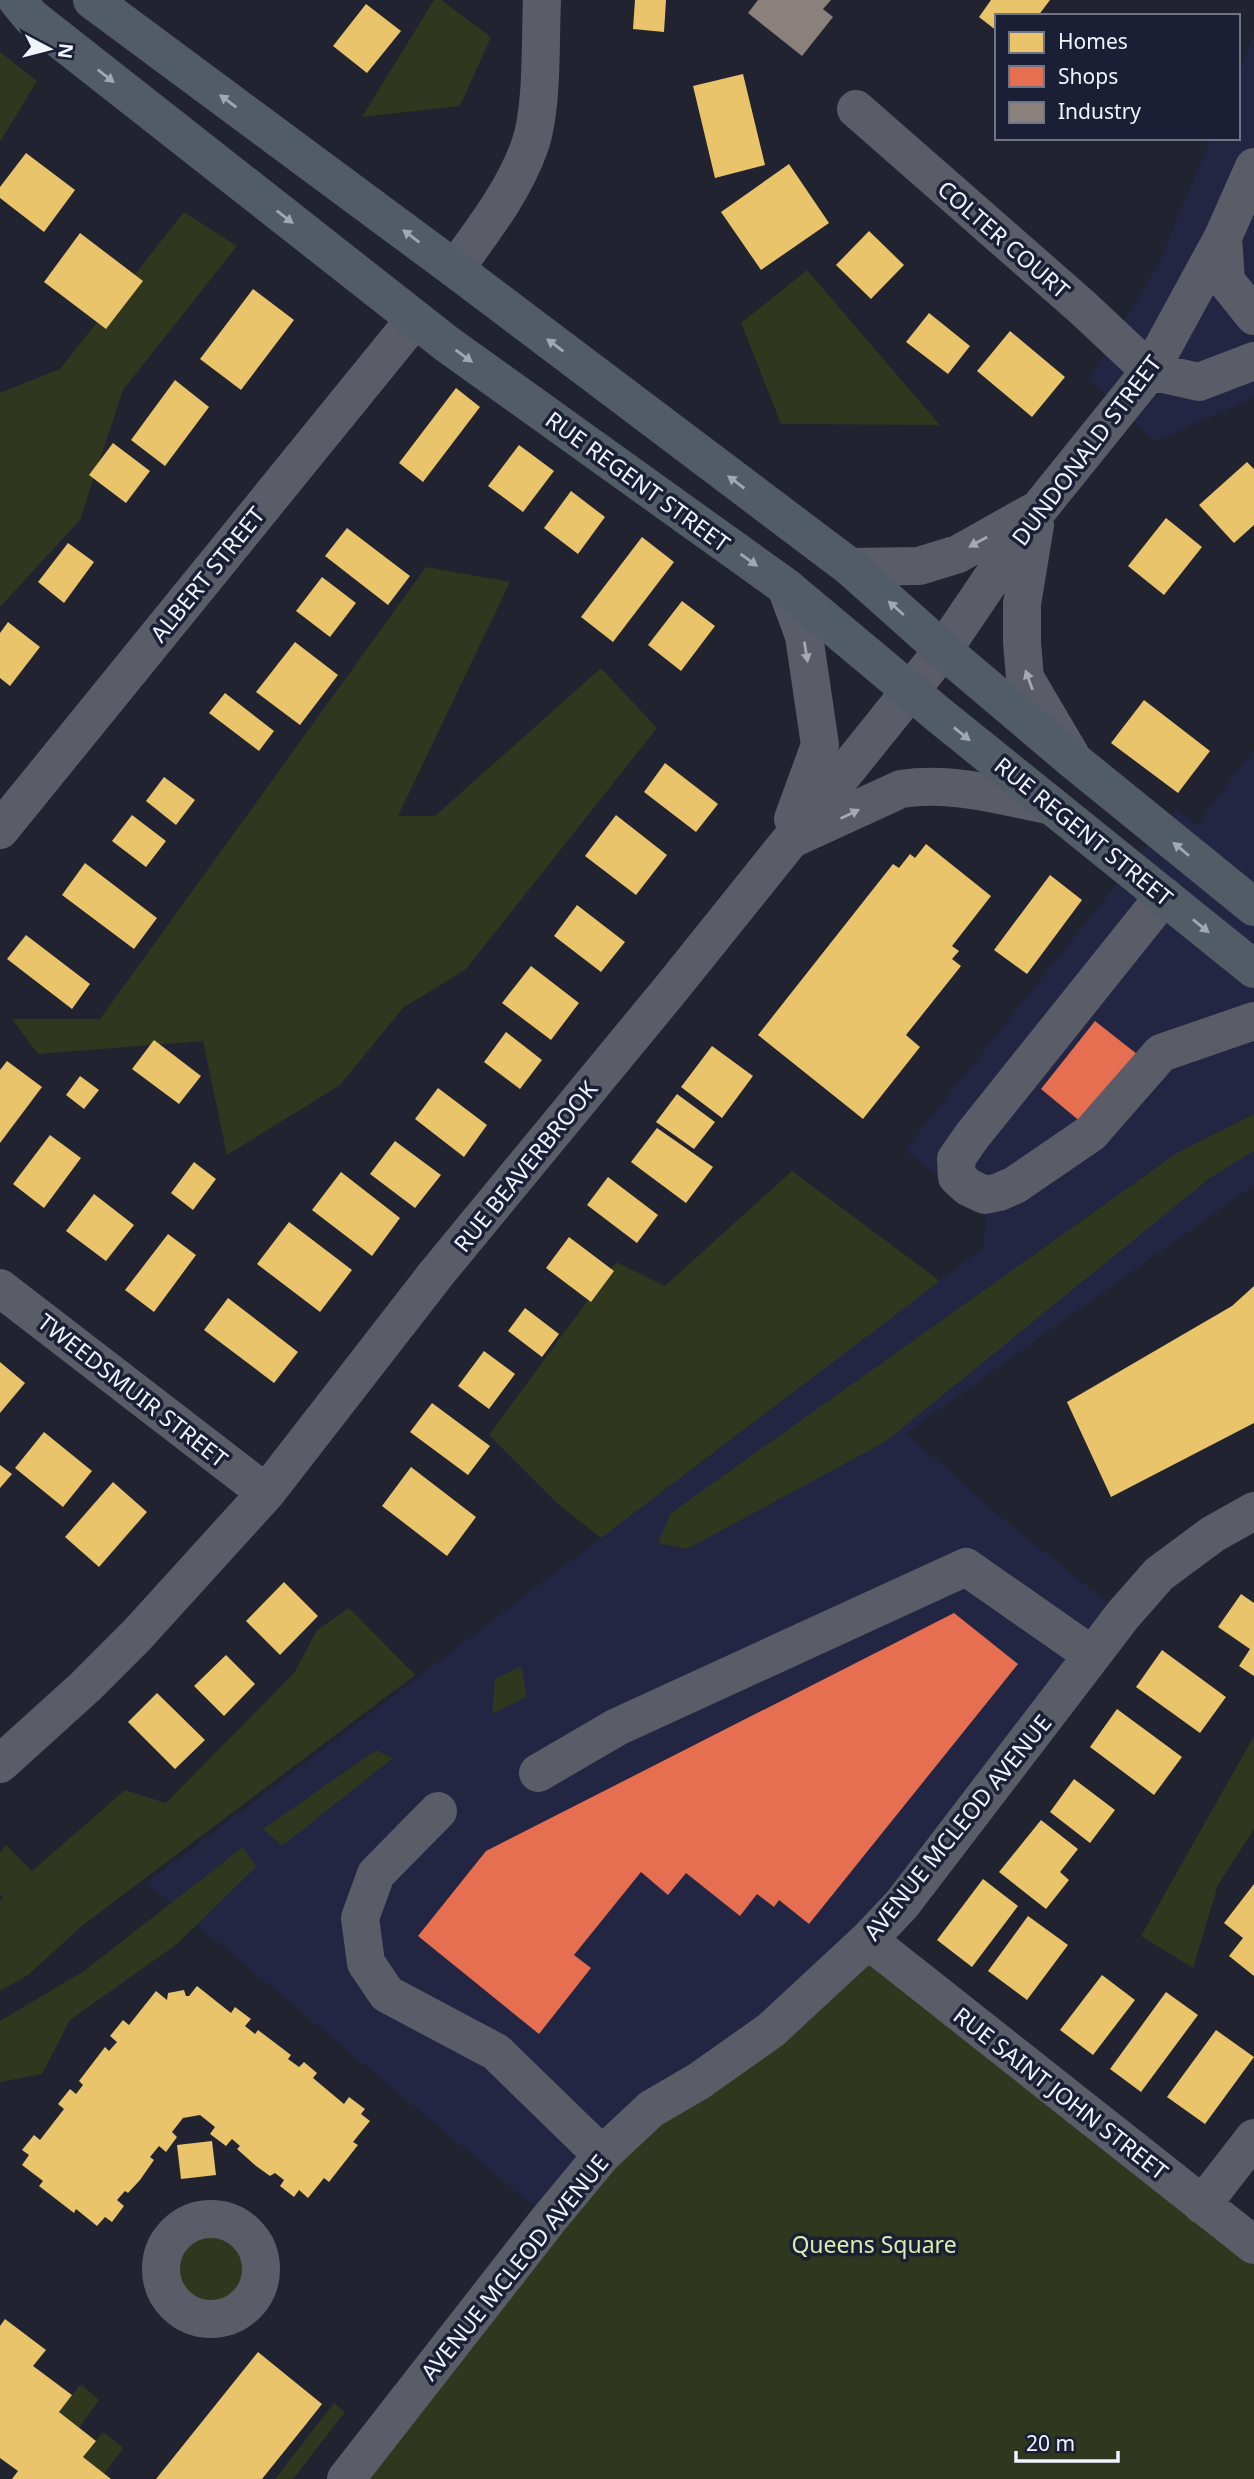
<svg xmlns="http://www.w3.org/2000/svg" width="1254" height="2479" viewBox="0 0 1254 2479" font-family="'Noto Sans',sans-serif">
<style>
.built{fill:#222642}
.green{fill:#2f371e}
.homes{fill:#e9c46a}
.shops{fill:#e76f51}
.industry{fill:#8a817c}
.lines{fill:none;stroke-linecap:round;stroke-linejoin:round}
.minor{stroke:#5a5c67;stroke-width:38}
.major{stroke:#525c67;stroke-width:38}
.oneway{fill:#a2a8b2}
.oneway2{fill:#a6a8b2}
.labels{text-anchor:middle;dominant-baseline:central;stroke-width:7;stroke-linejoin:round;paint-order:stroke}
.street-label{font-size:23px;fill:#f1f4fe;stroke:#1b1f36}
.park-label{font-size:23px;fill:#d7edab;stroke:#1b1f36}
</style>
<rect width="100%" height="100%" fill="#212330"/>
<!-- built -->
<path class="built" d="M1254,35V398L1155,441L1089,379L1158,265L1211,138H1238V73Z
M1254,749V1185L906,1433L1001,1517L1123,1615L902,1903L549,2219L147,1883L983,1248L987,1218L905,1150L1176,809L1197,825Z"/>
<!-- green -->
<path class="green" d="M434,0H441L491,37L460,106L362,117Z
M0,52L37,81L0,142Z
M184,212L237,246L123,390L80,520L0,607V393L60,369Z
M807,270L940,425L781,424L741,323Z
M426,567L510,582L398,816H435L601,668L657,728L466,969L403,1008L340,1085L227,1155L203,1041L38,1054L12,1019H100Z
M1254,1114V1151L1210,1178L885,1442L687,1549L658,1543L671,1513L1177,1153Z
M792,1171L940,1281L601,1538L558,1504L489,1435L616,1262L665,1286Z
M349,1608L415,1675L83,1925L28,1975L0,1991V1901L3,1899L0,1895V1853L6,1845L32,1871L125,1790L166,1803L294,1673L317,1630Z
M521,1666L527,1697L492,1714L495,1679Z
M1254,1736V1829L1218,1885L1193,1968L1141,1936Z
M376,1750L393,1758L282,1846L263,1829Z
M243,1847L256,1867L177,1944L70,2020L42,2074L0,2082V2021L84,1971Z
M868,1940L1254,2245V2479H346L549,2219Z
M179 2269a32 32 0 1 1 64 0a32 32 0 1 1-64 0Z
M82,2385L99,2400L79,2428L59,2412L79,2386Z
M334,2403L345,2412L293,2479H275Z
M105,2433L122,2447V2450L104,2474L83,2457L101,2434Z"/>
<!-- homes -->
<path class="homes" d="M635,0H666L664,32L633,29Z
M991,0H1050L1038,16H997V31L979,17Z
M366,4L401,31L367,73L333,46Z
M743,74L765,165L715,178L693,86Z
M26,153L75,190L44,232L0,198V187Z
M789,164L829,223L761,270L721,212Z
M869,231L904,265L871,299L836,265Z
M80,233L143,281L106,329L44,282Z
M253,289L294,320L241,390L200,359Z
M929,313L970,346L948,374L906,342Z
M1010,331L1065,377L1032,417L977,371Z
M175,380L209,407L165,466L131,440Z
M456,388L480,407L423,482L399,463Z
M113,443L150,471L126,503L89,475Z
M519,445L554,471L523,512L488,486Z
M1247,462L1254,469V525L1234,543L1199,505Z
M571,491L605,517L578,554L544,528Z
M1166,518L1202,547L1164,595L1128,566Z
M347,528L410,576L388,605L325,556Z
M642,537L674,562L613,642L581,617Z
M68,543L94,562L64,603L38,582Z
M322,577L356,603L330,637L296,611Z
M682,601L715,626L681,671L648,645Z
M8,622L40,647L10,686L0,678V633Z
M295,642L338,675L300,725L256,692Z
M225,693L274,731L259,751L209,713Z
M1144,700L1210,751L1178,793L1111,743Z
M665,763L718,804L696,832L644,792Z
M164,777L195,800L176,825L146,801Z
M132,815L166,841L146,867L112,841Z
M616,815L667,855L636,895L585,856Z
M926,844L991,896L952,946L959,951L952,959L961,966L906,1035L920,1047L863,1119L758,1035L893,864L899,868L910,854L915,858Z
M85,863L157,918L134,949L62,895Z
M1050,875L1082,900L1027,974L994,950Z
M577,905L625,942L601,972L554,936Z
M26,935L90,984L72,1009L7,959Z
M531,966L579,1003L551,1040L502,1003Z
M506,1032L542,1060L520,1089L484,1062Z
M154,1040L201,1076L179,1104L132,1069Z
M712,1046L753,1076L722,1118L681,1087Z
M7,1061L42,1087L0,1143V1070Z
M80,1076L99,1090L84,1109L66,1095Z
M438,1088L487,1125L464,1157L415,1119Z
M677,1094L715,1122L694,1149L656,1122Z
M657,1128L713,1167L686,1203L631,1162Z
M50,1135L81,1158L44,1208L13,1184Z
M395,1141L441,1175L415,1208L370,1174Z
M194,1162L216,1179L193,1210L171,1193Z
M341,1172L400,1218L372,1256L312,1210Z
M608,1177L658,1215L637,1243L587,1205Z
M94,1194L134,1225L106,1261L66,1231Z
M289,1222L352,1270L320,1312L257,1264Z
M168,1234L196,1255L154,1312L125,1290Z
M569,1237L614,1271L591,1302L546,1268Z
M1254,1286V1423L1111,1497L1067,1402L1232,1306Z
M228,1298L298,1352L274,1383L204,1330Z
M525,1308L559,1334L542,1357L508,1331Z
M484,1351L515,1374L489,1409L458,1386Z
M0,1362L25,1383L0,1413Z
M432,1403L490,1446L468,1475L410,1432Z
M44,1432L92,1471L63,1507L15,1468Z
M0,1465L12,1474L0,1488Z
M411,1467L476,1517L447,1556L382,1506Z
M113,1482L147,1512L99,1567L65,1537Z
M284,1582L318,1616L280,1655L246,1621Z
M1241,1594L1254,1603V1676L1239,1666L1250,1649L1218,1627Z
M1162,1650L1226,1697L1200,1733L1136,1687Z
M226,1655L255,1684L224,1716L194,1686Z
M157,1693L205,1740L175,1769L128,1722Z
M1117,1709L1182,1757L1154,1795L1090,1747Z
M1074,1779L1115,1810L1090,1843L1050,1812Z
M1041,1820L1078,1849L1060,1872L1069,1880L1046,1909L999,1872Z
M983,1879L1018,1906L972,1967L937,1940Z
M1254,1884V1976L1229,1956L1243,1938L1224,1923Z
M1028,1916L1068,1945L1027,2000L988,1971Z
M1102,1975L1135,2000L1093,2055L1060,2030Z
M197,1986L231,2013L235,2007L251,2019L245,2026L255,2034L258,2030L291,2055L288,2059L299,2067L304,2062L317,2073L313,2078L344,2104L349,2097L365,2109L361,2114L370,2121L353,2142L358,2145L329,2182L324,2178L308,2198L299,2190L294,2197L280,2186L284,2180L275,2173L270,2176L256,2166L237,2149L240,2146L232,2139L226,2146L210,2134L215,2127L200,2115L183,2118L172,2132L177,2137L166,2152L159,2146L150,2157L154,2160L140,2180L128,2193L125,2191L117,2200L124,2206L112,2222L105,2217L97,2226L76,2209L74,2213L39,2186L43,2181L22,2165L29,2155L22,2150L34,2135L40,2140L64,2109L58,2104L70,2089L76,2094L83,2085L79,2081L105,2047L109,2051L117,2042L110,2036L123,2020L129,2025L156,1991L167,2000L168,1993L184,1990L186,1996H189Z
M1166,1992L1198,2015L1141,2092L1110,2069Z
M1216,2030L1254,2057L1205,2124L1167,2097Z
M212,2141L216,2175L181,2179L177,2145Z
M5,2319L46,2350L33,2366L72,2395L59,2412L96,2441L83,2457L111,2479H12L18,2471L0,2458V2326Z
M258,2352L322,2404L307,2423L262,2479H156Z"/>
<!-- shops -->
<path class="shops" d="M1095,1021L1142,1058L1087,1127L1041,1089Z
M954,1613L1018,1664L809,1924L779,1900L774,1907L757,1894L740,1916L686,1873L668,1895L641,1872L574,1955L591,1968L539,2034L418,1936L486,1851Z"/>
<!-- industry -->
<path class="industry" d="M758,0H831L823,9L833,17L802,56L748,13Z"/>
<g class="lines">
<!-- minor -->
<path class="minor" d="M856,109L1083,308L1150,371L1199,382L1254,361
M1223,237L1226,281L1254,316
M455,269C483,230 514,191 530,145C543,107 540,42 542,0
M1035,525L1022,604V642L1025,678L1071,756
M850,567L919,566L958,554L1033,512
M786,587L804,636L820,745L793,819
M0,830L415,319
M792,839L901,789C951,781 1002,796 1052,806
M1164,896L972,1136L956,1159L957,1177L968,1187L985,1195L999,1192L1015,1185L1091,1133L1161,1053L1254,1021
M0,1288L266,1493
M0,1764L85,1687L137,1635L266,1493L436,1274L674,985L943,650L1038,510L1150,371L1223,237L1254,167
M538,1773L617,1727L966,1567L1092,1655
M438,1811L376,1874L360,1918L366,1963L387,1994L496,2052L602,2155
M868,1940L1254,2245
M1202,2205L1254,2138
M161 2269a50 50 0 1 1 100 0a50 50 0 1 1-100 0Z
M346,2479L549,2219L602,2155L651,2109L699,2081L771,2030L868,1940L902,1904L1123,1615L1159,1574L1213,1534L1254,1511"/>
<!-- major -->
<path class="major" d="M17,0L31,17L447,344L786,587L939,715L1254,969
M92,0L455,269L850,567L943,650L1073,760L1254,907"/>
</g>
<!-- one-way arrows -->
<defs><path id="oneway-solid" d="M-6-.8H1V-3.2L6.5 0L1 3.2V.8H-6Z" transform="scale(1.75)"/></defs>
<g class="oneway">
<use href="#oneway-solid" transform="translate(106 76) rotate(38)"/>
<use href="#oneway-solid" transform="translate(228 101) rotate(-143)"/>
<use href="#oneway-solid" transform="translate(285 217) rotate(38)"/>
<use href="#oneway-solid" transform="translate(411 236) rotate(-143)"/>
<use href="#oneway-solid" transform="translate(555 345) rotate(-143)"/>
<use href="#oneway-solid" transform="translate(464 356) rotate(36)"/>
<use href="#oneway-solid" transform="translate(736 482) rotate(-143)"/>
<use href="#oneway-solid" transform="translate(749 560) rotate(36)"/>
<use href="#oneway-solid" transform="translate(896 608) rotate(-138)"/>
<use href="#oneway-solid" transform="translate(962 734) rotate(39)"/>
<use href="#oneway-solid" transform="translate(1181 849) rotate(-140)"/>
<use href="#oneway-solid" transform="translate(1201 926) rotate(39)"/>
</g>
<g class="oneway2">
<use href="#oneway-solid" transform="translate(978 542) rotate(151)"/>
<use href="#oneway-solid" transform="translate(806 652) rotate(81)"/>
<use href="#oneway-solid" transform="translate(1029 680) rotate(-110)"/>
<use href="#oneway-solid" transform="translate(850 814) rotate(-26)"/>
</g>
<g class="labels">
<!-- street labels -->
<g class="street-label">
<text transform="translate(1004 239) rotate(41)">COLTER COURT</text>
<text transform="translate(1086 450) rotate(-53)">DUNDONALD STREET</text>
<text transform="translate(638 481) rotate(36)">RUE REGENT STREET</text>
<text transform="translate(207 574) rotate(-51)">ALBERT STREET</text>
<text transform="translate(1084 831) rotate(39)">RUE REGENT STREET</text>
<text transform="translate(525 1166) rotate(-51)">RUE BEAVERBROOK</text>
<text transform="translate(133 1390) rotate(38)">TWEEDSMUIR STREET</text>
<text transform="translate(957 1827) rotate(-51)">AVENUE MCLEOD AVENUE</text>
<text transform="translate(1061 2093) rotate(38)">RUE SAINT JOHN STREET</text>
<text transform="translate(514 2267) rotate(-51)">AVENUE MCLEOD AVENUE</text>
</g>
<!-- park labels -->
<g class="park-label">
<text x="874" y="2244">Queens Square</text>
</g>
</g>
<!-- legend -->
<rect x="995" y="14" width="245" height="126" fill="#1b1f36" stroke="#717486" stroke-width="2"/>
<rect x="1009" y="32" width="35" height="21" fill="#e9c46a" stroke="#717486" stroke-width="2"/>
<text x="1058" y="49" font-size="21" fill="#f1f4fe">Homes</text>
<rect x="1009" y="66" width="35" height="21" fill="#e76f51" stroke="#717486" stroke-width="2"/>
<text x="1058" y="84" font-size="21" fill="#f1f4fe">Shops</text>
<rect x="1009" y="102" width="35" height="21" fill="#8a817c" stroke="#717486" stroke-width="2"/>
<text x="1058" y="119" font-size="21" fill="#f1f4fe">Industry</text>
<!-- north arrow -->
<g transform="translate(49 49) rotate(97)" stroke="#1b1f36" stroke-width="5" paint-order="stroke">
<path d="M0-5L12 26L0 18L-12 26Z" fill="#f1f4fe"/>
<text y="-10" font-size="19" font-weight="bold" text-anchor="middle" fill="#f1f4fe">N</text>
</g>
<!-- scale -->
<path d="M1016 2451v10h102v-10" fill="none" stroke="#f1f4fe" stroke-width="3.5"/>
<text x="1026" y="2451" font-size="21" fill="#f1f4fe" stroke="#1b1f36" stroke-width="5" paint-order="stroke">20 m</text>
</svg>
